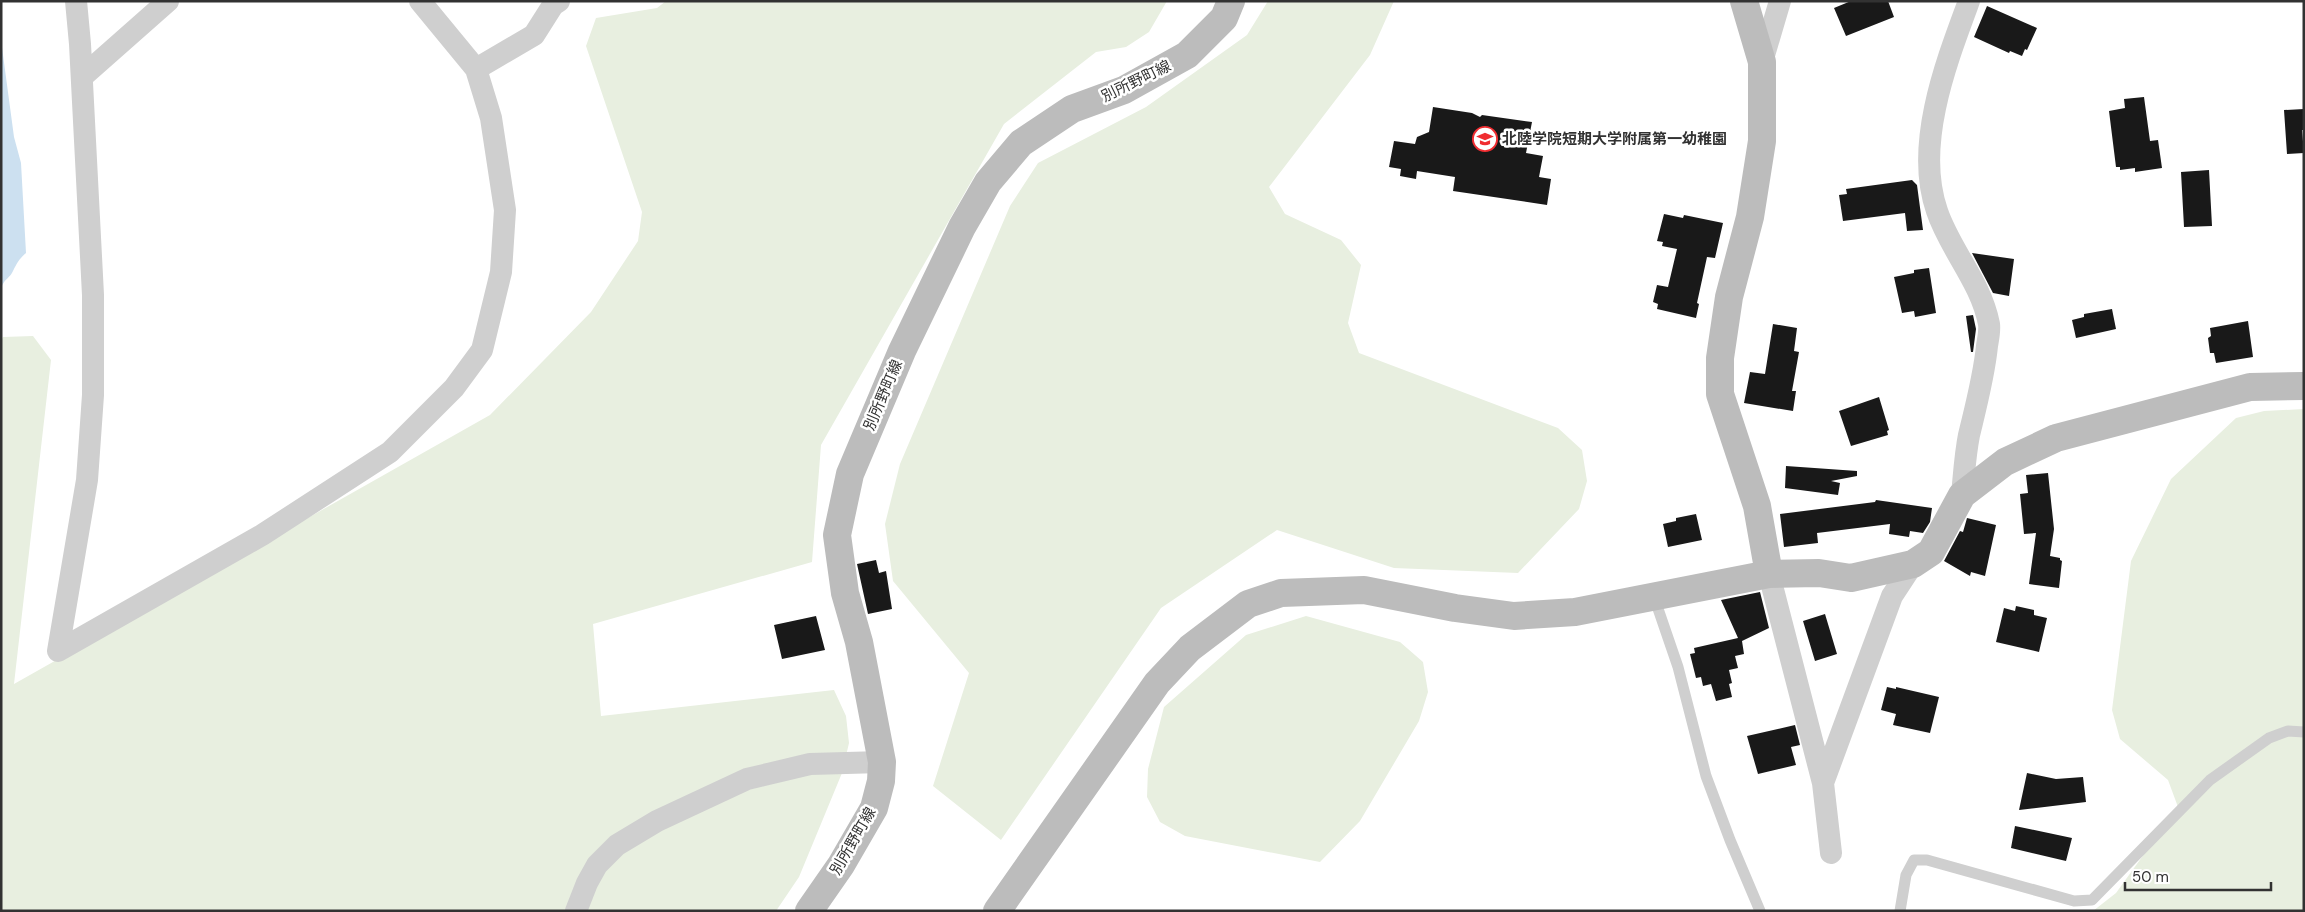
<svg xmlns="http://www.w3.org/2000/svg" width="2305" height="912" viewBox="0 0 2305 912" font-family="'DM Sans','Noto Sans JP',sans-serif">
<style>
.green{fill:#e8efe0}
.water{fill:#cce0f0}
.building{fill:#191919}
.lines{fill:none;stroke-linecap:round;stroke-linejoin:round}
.lane{stroke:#cfcfcf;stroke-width:11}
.street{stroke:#cfcfcf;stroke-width:22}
.secondary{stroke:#bcbcbc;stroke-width:28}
.labels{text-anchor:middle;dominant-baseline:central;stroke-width:5;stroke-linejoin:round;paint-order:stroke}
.street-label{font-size:15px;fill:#323232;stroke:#fff}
.poi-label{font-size:15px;font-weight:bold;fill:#323232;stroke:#fff;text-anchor:start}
</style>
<rect width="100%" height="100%" fill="#fff"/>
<!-- green -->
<path class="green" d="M666,1H1167L1149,32L1126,47L1096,52L1004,124L821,445L812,562L593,624L601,716L834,690L846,716L849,743L842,773L799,877L776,911H1V341L3,337L33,336L51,360L14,684L490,415L591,312L638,241L642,212L586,46L596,18L657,8Z
M1268,1H1394L1370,55L1269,187L1285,214L1341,240L1361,265L1348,323L1359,353L1558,428L1582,450L1587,481L1579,509L1518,573L1394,568L1277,530L1161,608L1001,840L933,786L969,673L893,581L885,524L900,464L1010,206L1038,163L1146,107L1247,35Z
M2304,409V911H2093L2116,893L2178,807L2168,780L2120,739L2112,710L2131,561L2171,479L2236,418L2264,411Z
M1306,616L1400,642L1423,662L1428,692L1419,721L1360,821L1320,862L1185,836L1160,822L1147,797L1148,769L1164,707L1246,635Z"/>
<!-- water -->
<path class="water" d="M1,40L14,137L21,163L26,253C19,259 17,263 13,271C10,278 5,278 1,288Z"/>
<!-- building -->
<path class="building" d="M1851,1H1888L1894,17L1846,36L1834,8Z
M1987,6L2037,28L2027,50L2025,49L2022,56L2010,51L2009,53L1974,37Z
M2144,97L2150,141L2158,140L2162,168L2135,172V168L2120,170V167H2116L2109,111L2125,108L2124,99Z
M1433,107L1472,113L1480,117L1482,115L1532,122L1526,153L1543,156L1539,177L1551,179L1547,205L1453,191L1455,177L1417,171L1416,179L1400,176L1401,169L1389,167L1394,141L1415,144L1417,137L1429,132Z
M2304,109V130H2302L2304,153L2287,154L2284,110Z
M2209,170L2212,226L2184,227L2181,172Z
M1912,180L1917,185L1923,230L1907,231L1905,213L1843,221L1839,195L1847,194L1846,189Z
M1664,214L1683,218L1684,215L1723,223L1715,258L1707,257L1697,303L1699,304L1696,318L1657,309L1658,304L1653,302L1657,285L1668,287L1677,249L1662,246L1663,242L1657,241Z
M1972,253L2014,259L2009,296L1993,293Z
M1929,268L1936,313L1915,317L1914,311L1902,313L1894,277L1914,273V270Z
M2112,309L2116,329L2076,338L2072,320L2084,317V314Z
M1973,315L1976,329L1973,352H1971L1966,316Z
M2248,321L2253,357L2216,363L2214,353H2210L2208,338L2211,336L2210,328Z
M1773,324L1797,328L1794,351L1799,352L1792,391H1796L1793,411L1744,403L1750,372L1765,374Z
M1879,397L1889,430L1887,431L1888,435L1851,446L1839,411Z
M1786,466L1857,471V476L1831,481L1840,483L1838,495L1785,488Z
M2048,473L2054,529L2050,556L2060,558V560L2062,561L2059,588L2029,584L2036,533L2024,534L2020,494L2028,493L2026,475Z
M1876,500L1932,508L1930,522L1923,533L1910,531L1909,537L1889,534L1890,524L1817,533L1818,543L1784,547L1780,514L1875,502Z
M1696,514L1702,540L1668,547L1663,524L1676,521V518Z
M1967,518L1996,525L1985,576L1971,572L1970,576L1944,561L1960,531L1963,532Z
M876,560L879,573L886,571L892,609L868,614L857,564Z
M1760,592L1769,628L1742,641L1744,654L1735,656L1738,668L1729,670L1732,683L1729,684L1732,697L1716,701L1711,684L1703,686L1701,677L1696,678L1690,654L1695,653L1694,648L1738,638L1721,600Z
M2016,606L2034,610V615L2047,618L2039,652L1996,642L2004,608L2015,611Z
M1825,614L1837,654L1815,661L1803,621Z
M816,616L825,650L782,659L774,625Z
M1887,687L1896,689V687L1939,697L1930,733L1893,725L1896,714L1881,710Z
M1795,725L1800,745L1791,747L1796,765L1758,774L1747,736Z
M2027,773L2056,779L2083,777L2086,802L2019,810Z
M2015,826L2072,838L2066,861L2011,848Z"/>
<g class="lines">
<!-- lane -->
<path class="lane" d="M1654,597L1678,667L1706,776L1730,840L1760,911
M1900,911L1906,875L1914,860H1927L2074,901L2092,900L2210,780L2269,738L2288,731L2304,732"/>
<!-- street -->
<path class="street" d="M76,1L80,44L93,295V395L87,480L58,651L262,535L390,452L454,388L482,350L501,272L505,210L491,118L476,69L420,1
M1762,62L1780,1
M476,69L534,35L553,5L559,1
M82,77L168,1
M1962,495C1964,475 1965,455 1969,435C1976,406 1984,376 1987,346C1988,339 1990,331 1989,324C1981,282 1950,250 1937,211C1914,145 1946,63 1969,1
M1769,574L1823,783L1831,853
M1823,783L1892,596L1913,564
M576,911L587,883L597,865L617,845L657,821L747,779L810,764L882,762"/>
<!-- secondary -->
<path class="secondary" d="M1744,1L1762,62V141L1750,217L1729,297L1720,358V394L1757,506L1769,574
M809,911L841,865L874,808L881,781L882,762L859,642L845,593L837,535L850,474L902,351L962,227L988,182L1021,143L1072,109L1124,90L1187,55L1224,18L1231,1
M997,911L1157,683L1190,648L1248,604L1281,593L1364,590L1455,608L1514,616L1575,612L1769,574L1819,573L1851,578L1913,564L1931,552L1962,495L2005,462L2056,438L2250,387L2304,386"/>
</g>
<!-- icons -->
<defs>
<symbol id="school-ring" viewBox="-11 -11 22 22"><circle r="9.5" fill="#fff" stroke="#f02d31" stroke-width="1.5"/><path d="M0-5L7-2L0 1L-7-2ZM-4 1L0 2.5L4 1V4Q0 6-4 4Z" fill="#f02d31"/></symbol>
</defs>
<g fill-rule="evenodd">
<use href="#school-ring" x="1471" y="125" width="28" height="28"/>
</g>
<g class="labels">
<!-- street labels -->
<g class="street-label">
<text transform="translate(1136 81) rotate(-26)">別所野町線</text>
<text transform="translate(883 395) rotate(-67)">別所野町線</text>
<text transform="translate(853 841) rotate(-60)">別所野町線</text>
</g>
<!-- poi labels -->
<g class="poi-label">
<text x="1502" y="139">北陸学院短期大学附属第一幼稚園</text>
</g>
</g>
<!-- border -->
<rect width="2305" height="912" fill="none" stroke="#323232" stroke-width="5"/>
<!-- scale -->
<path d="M2125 882v8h146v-8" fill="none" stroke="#323232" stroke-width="2.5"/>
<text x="2132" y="882" font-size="15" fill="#323232" stroke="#ffffff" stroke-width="4" paint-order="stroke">50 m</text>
</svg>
